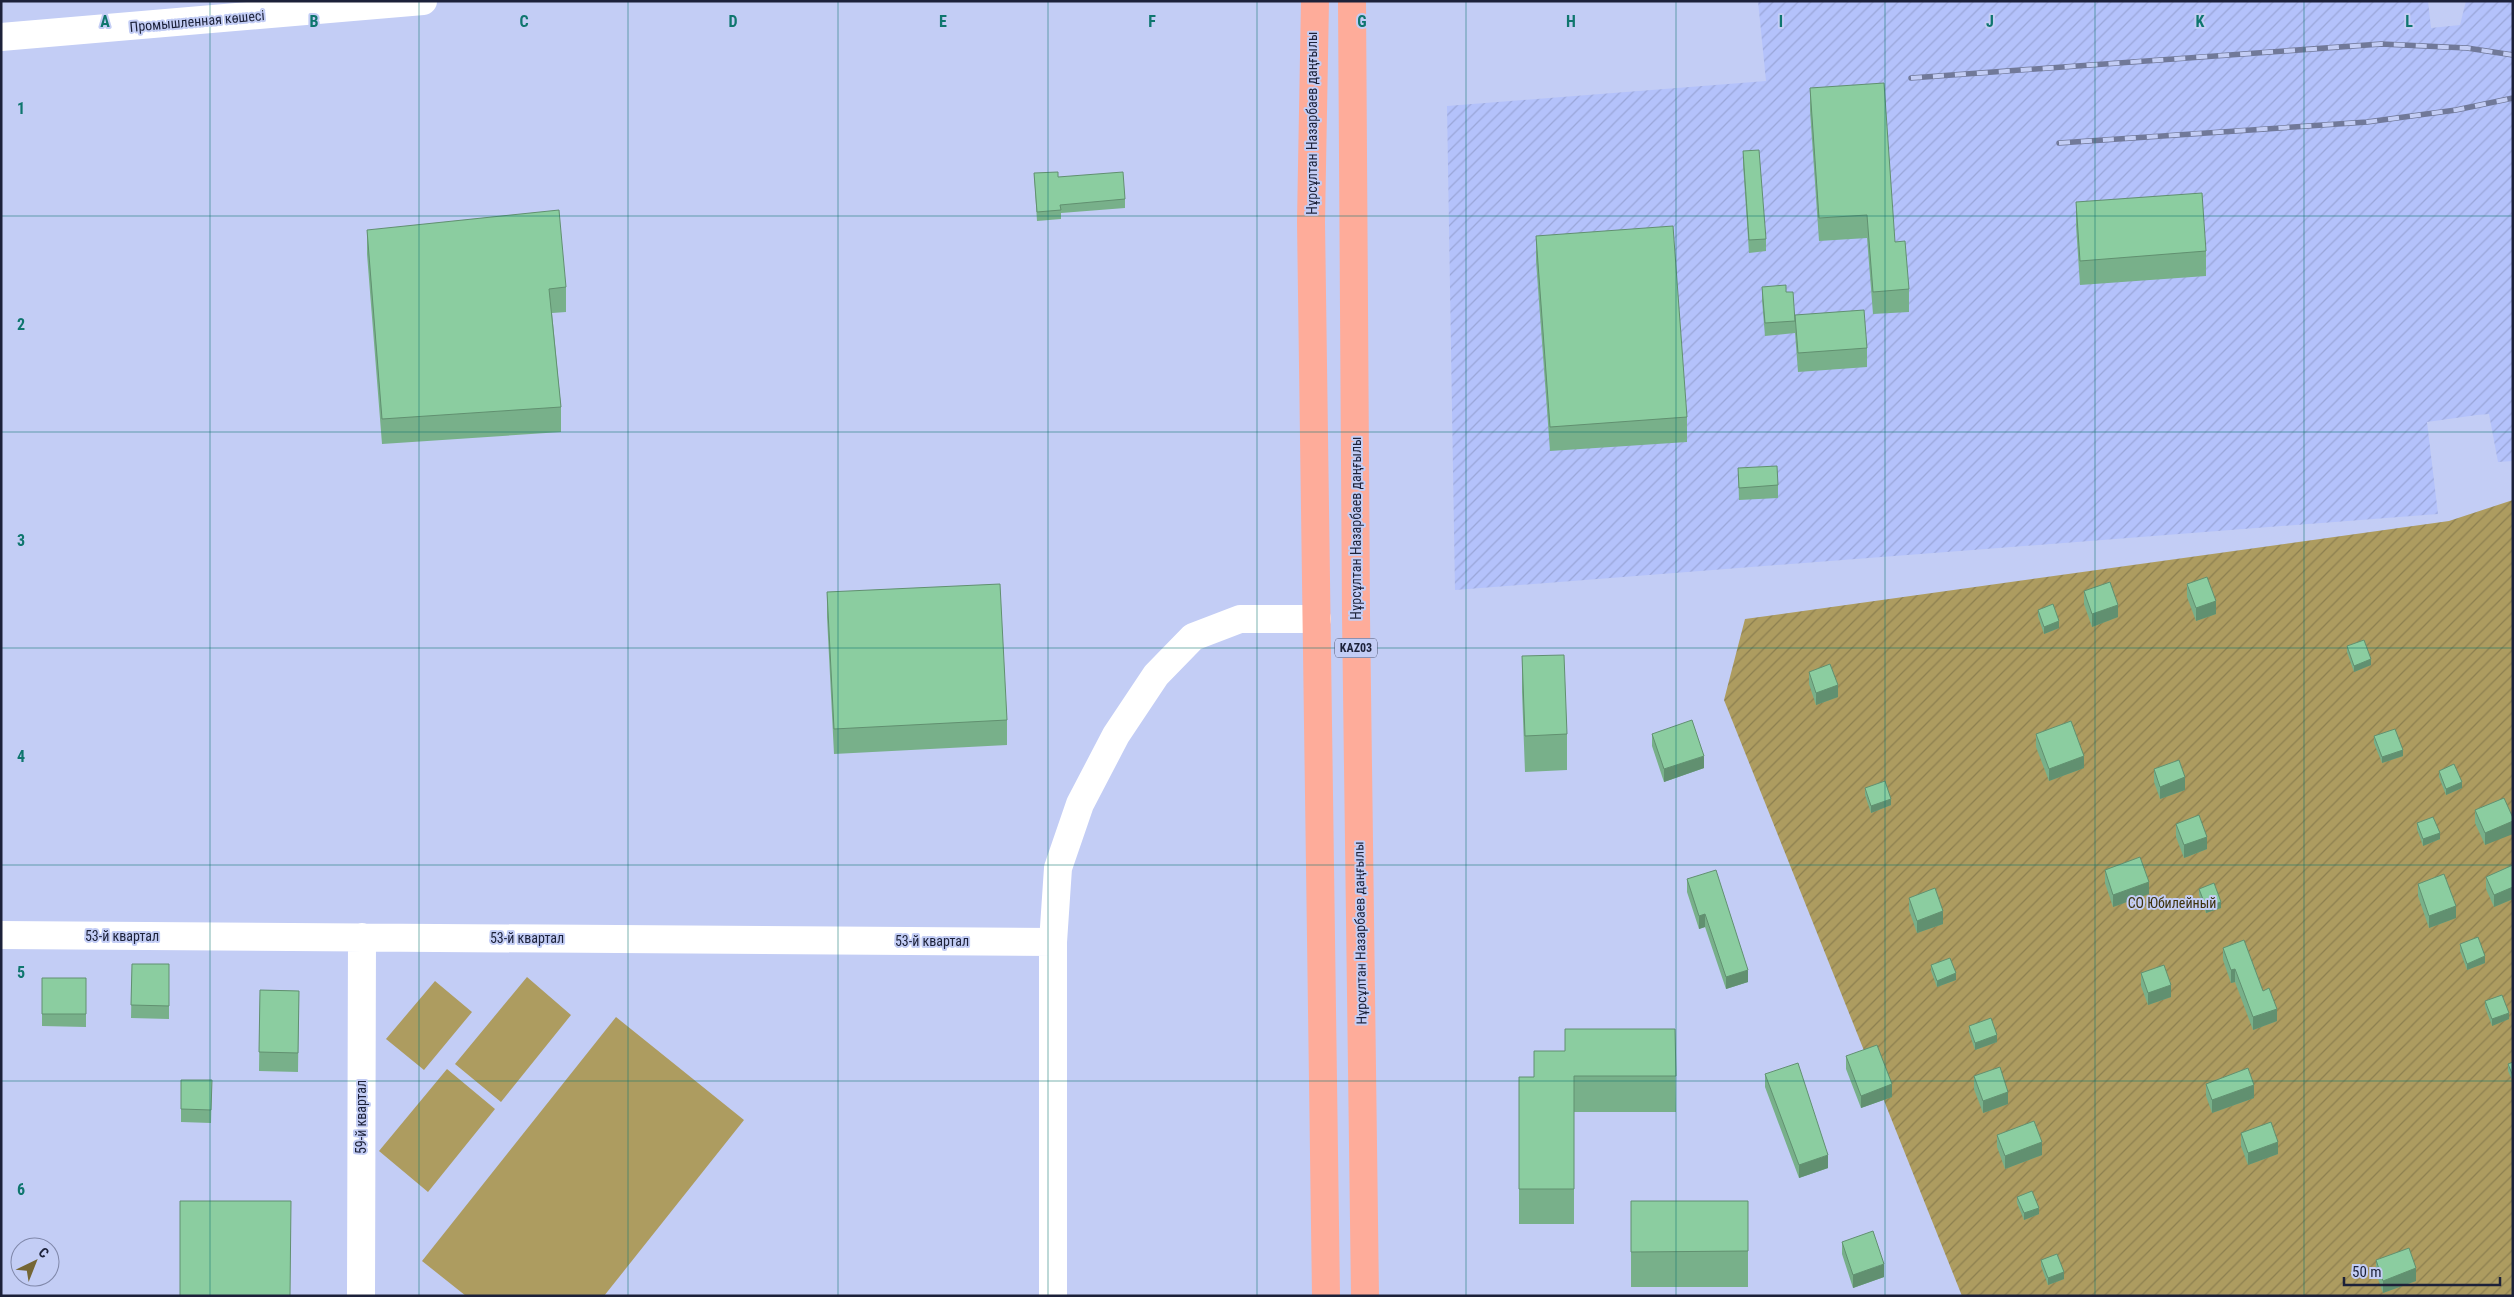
<svg xmlns="http://www.w3.org/2000/svg" width="2514" height="1297" viewBox="0 0 2514 1297" font-family="'Roboto Condensed',sans-serif">
<style>
.industrial{fill:url(#industrial-furrows)}
.grass{fill:#ad9c60}
.garden{fill:url(#garden-furrows)}
.lines{fill:none;stroke-linecap:round;stroke-linejoin:round}
.minor{stroke:#fff;stroke-width:28}
.major{stroke:#feac9a;stroke-width:28}
.rail-casing{stroke:#717999;stroke-width:5.5}
.rail{stroke:#c3cdf5;stroke-width:4;stroke-dasharray:11;stroke-linecap:butt}
.wall{fill:#78b08a}
.shaded-wall{fill:#619070}
.building{fill:#8bcda0;stroke:#619070}
.grid{fill:none;stroke:#0f766e;stroke-width:1;stroke-opacity:0.55}
.labels{text-anchor:middle;dominant-baseline:central;stroke-width:4;stroke-linejoin:round;paint-order:stroke}
.shield{fill:#c3cdf5;stroke:#4e5571;stroke-width:1}
.shield-label{font-size:12px;font-weight:bold;fill:#1c2139}
.street-label{font-size:14px;fill:#1c2139;stroke:#c3cdf5}
.park-label{font-size:14px;fill:#3c310b;stroke:#c3cdf5}
.grid-label{font-size:16px;text-anchor:middle;font-weight:bold;fill:#0f766e;stroke:#c3cdf5;stroke-width:4;stroke-linejoin:round;paint-order:stroke}
</style>
<defs>
<pattern id="industrial-furrows" width="10" height="10" patternUnits="userSpaceOnUse" patternTransform="scale(1.25)"><rect width="10" height="10" fill="#b4c2fb"/><path d="M-1 1l2-2M0 10L10 0M9 11l2-2" fill="none" stroke="#9aa6d8"/></pattern>
<pattern id="garden-furrows" width="10" height="10" patternUnits="userSpaceOnUse" patternTransform="scale(1.25)"><rect width="10" height="10" fill="#ad9c60"/><path d="M-1 1l2-2M0 10L10 0M9 11l2-2" fill="none" stroke="#8c7f50"/></pattern>
</defs>
<rect width="100%" height="100%" fill="#c3cdf5"/>
<!-- industrial -->
<path class="industrial" d="M1758,1H2428L2431,28L2460,25L2466,1H2513V461L2498,462L2489,414L2477,415L2427,422L2438,514L1455,590L1447,106L1766,81Z"/>
<!-- grass -->
<path class="grass" d="M527,977L571,1015L501,1102L455,1064Z
M435,981L472,1012L424,1070L386,1039Z
M616,1017L744,1120L604,1296H466L422,1261Z
M447,1069L495,1109L428,1192L379,1151Z"/>
<!-- garden -->
<path class="garden" d="M2513,500V1296H1962L1724,700L1745,619L2449,521Z"/>
<g class="lines">
<!-- minor -->
<path class="minor" d="M1,37L423,1
M1,935L1053,942
M361,1296L362,937
M1053,1296V942L1058,868L1080,804L1116,735L1156,675L1193,637L1240,619H1317"/>
<!-- major -->
<path class="major" d="M1315,1L1311,222L1326,1296
M1352,1L1356,615L1365,1296"/>
<defs>
<path id="rail" d="M1911,78L2381,44L2467,48L2513,55
M2059,143L2367,122L2456,110L2513,98"/>
</defs>
<!-- rail casing -->
<use href="#rail" class="rail-casing"/>
<!-- rail -->
<use href="#rail" class="rail"/>
</g>
<!-- wall -->
<path class="wall" d="M1810,88L1895,242L1909,289V312L1873,314L1867,238L1819,241L1810,111Z
M1743,151L1766,239V251L1749,253L1743,164Z
M1034,173L1058,177L1125,199V208L1061,213V219L1037,221Z
M2076,202L2206,251V276L2080,285L2076,226Z
M367,230L566,287V312L552,313L561,407V432L382,444L367,254Z
M1536,236L1687,417V442L1550,451L1536,261Z
M1762,287L1786,292L1795,321L1867,348V367L1798,372L1795,333L1765,336L1762,300Z
M1738,468L1778,485V498L1739,500Z
M2187,584L2216,614L2196,621L2187,597Z
M2084,591L2118,617L2092,627L2084,604Z
M827,592L1007,720V745L834,754L827,617Z
M2038,610L2059,628L2044,634L2038,616Z
M2347,646L2371,665L2354,672L2347,652Z
M1522,656L1567,734V770L1525,772L1522,692Z
M1809,672L1838,697L1816,705L1809,684Z
M1652,734L1704,768L1664,782L1652,746Z
M2036,734L2084,768L2049,781L2036,747Z
M2374,736L2403,756L2382,763L2374,743Z
M2154,769L2185,790L2160,799L2154,782Z
M2439,771L2462,788L2446,795L2439,777Z
M1865,788L1891,805L1871,813L1865,795Z
M2504,798L2485,845L2475,823V810Z
M2417,823L2440,839L2423,846L2417,829Z
M2176,824L2207,849L2184,858L2176,837Z
M2513,865V899L2494,907L2486,889V877Z
M2105,870L2149,894L2113,907L2105,883Z
M1687,879L1748,982L1726,989L1705,927L1699,929L1687,892Z
M2418,884L2456,918L2429,928L2418,896Z
M2199,889L2221,908L2206,913L2199,895Z
M1909,898L1943,924L1917,933L1909,910Z
M2460,944L2485,963L2467,970L2460,951Z
M2223,948L2263,991L2277,1021L2253,1030L2235,982L2231,983L2223,960Z
M132,964H169V1019L131,1018Z
M1931,965L1956,980L1937,987L1931,971Z
M2141,973L2171,997L2148,1005L2141,986Z
M42,978H86V1027L42,1026Z
M260,990L299,991L298,1072L259,1071Z
M2485,1001L2509,1019L2492,1026L2485,1007Z
M1969,1026L1997,1042L1975,1050L1969,1032Z
M1675,1029L1676,1112H1574V1224H1519V1077H1534L1565,1051Z
M1846,1056L1892,1097L1861,1108L1846,1069Z
M2513,1062V1082L2508,1071V1064Z
M1765,1074L1828,1168L1799,1178L1765,1087Z
M1974,1076L2008,1104L1983,1113L1974,1089Z
M181,1080H212L211,1123L181,1122Z
M2206,1084L2254,1098L2212,1113L2206,1096Z
M2241,1133L2278,1154L2248,1165L2241,1146Z
M1997,1135L2042,1155L2005,1169L1997,1147Z
M2017,1197L2039,1214L2024,1220L2017,1203Z
M1631,1201H1748V1287H1631Z
M1842,1242L1884,1277L1853,1288L1842,1254Z
M2041,1260L2064,1279L2048,1285L2041,1266Z
M2376,1260L2416,1281L2383,1293L2376,1273Z"/>
<!-- shaded-wall -->
<path class="shaded-wall" d="M2216,601V614L2196,621V608Z
M2118,605V617L2092,627V614Z
M2059,621V628L2044,634V627Z
M2371,659V665L2354,672V666Z
M1838,685V697L1816,705V693Z
M2403,750V756L2382,763V757Z
M1704,756V768L1664,782V769Z
M2084,756V768L2049,781V769Z
M2185,777V790L2160,799V787Z
M2462,782V788L2446,795V789Z
M1891,799V805L1871,813V806Z
M2513,821V834L2485,845V833Z
M2440,833V839L2423,846V839Z
M2207,837V849L2184,858V845Z
M2149,882V894L2113,907V895Z
M2513,887V899L2494,907V895Z
M2221,902V908L2206,913V907Z
M2456,906V918L2429,928V916Z
M1943,911V924L1917,933V921Z
M1705,914V927L1699,929V916Z
M2485,956V963L2467,970V964Z
M2235,969V982L2231,983V970Z
M1748,970V982L1726,989V977Z
M1956,973V980L1937,987V981Z
M2171,985V997L2148,1005V993Z
M2277,1009V1021L2253,1030V1017Z
M2509,1013V1019L2492,1026V1019Z
M1997,1035V1042L1975,1050V1043Z
M1892,1084V1097L1861,1108V1096Z
M2254,1085V1098L2212,1113V1100Z
M2008,1092V1104L1983,1113V1101Z
M2042,1142V1155L2005,1169V1156Z
M2278,1142V1154L2248,1165V1153Z
M1828,1155V1168L1799,1178V1165Z
M2039,1208V1214L2024,1220V1213Z
M1884,1264V1277L1853,1288V1275Z
M2416,1268V1281L2383,1293V1281Z
M2064,1272V1279L2048,1285V1278Z"/>
<!-- building -->
<path class="building" d="M1884,83L1895,242L1905,241L1909,289L1873,292L1867,215L1819,218L1810,88Z
M1759,150L1766,239L1749,240L1743,151Z
M1058,172V177L1123,172L1125,199L1060,205L1061,210L1037,212L1034,173Z
M2202,193L2206,251L2080,261L2076,202Z
M559,210L566,287L549,289L561,407L382,419L367,230Z
M1673,226L1687,417L1550,427L1536,236Z
M1786,285V292H1793L1795,321L1765,323L1762,287Z
M1864,310L1867,348L1798,353L1795,315Z
M1777,466L1778,485L1739,488L1738,468Z
M2207,577L2216,601L2196,608L2187,584Z
M2110,582L2118,605L2092,614L2084,591Z
M1000,584L1007,720L834,729L827,592Z
M2053,604L2059,621L2044,627L2038,610Z
M2364,640L2371,659L2354,666L2347,646Z
M1564,655L1567,734L1525,736L1522,656Z
M1830,664L1838,685L1816,693L1809,672Z
M1692,720L1704,756L1664,769L1652,734Z
M2071,721L2084,756L2049,769L2036,734Z
M2395,729L2403,750L2382,757L2374,736Z
M2179,760L2185,777L2160,787L2154,769Z
M2454,764L2462,782L2446,789L2439,771Z
M1885,781L1891,799L1871,806L1865,788Z
M2504,798L2513,818V821L2485,833L2475,810Z
M2199,815L2207,837L2184,845L2176,824Z
M2433,817L2440,833L2423,839L2417,823Z
M2140,857L2149,882L2113,895L2105,870Z
M2513,865V887L2494,895L2486,877Z
M1716,870L1748,970L1726,977L1705,914L1699,916L1687,879Z
M2444,874L2456,906L2429,916L2418,884Z
M2214,883L2221,902L2206,907L2199,889Z
M1935,888L1943,911L1917,921L1909,898Z
M2478,937L2485,956L2467,964L2460,944Z
M2244,940L2263,991L2269,988L2277,1009L2253,1017L2235,969L2231,970L2223,948Z
M1950,958L1956,973L1937,981L1931,965Z
M132,964H169V1006L131,1005Z
M2164,965L2171,985L2148,993L2141,973Z
M42,978H86V1014H42Z
M260,990L299,991L298,1053L259,1052Z
M2502,995L2509,1013L2492,1019L2485,1001Z
M1991,1018L1997,1035L1975,1043L1969,1026Z
M1565,1029H1675L1676,1076H1574V1189H1519V1077H1534V1051H1565Z
M1877,1045L1892,1084L1861,1096L1846,1056Z
M2513,1062V1076L2508,1064Z
M1798,1063L1828,1155L1799,1165L1765,1074Z
M2000,1067L2008,1092L1983,1101L1974,1076Z
M2248,1068L2254,1085L2212,1100L2206,1084Z
M181,1080H212L211,1110L181,1109Z
M2034,1121L2042,1142L2005,1156L1997,1135Z
M2271,1122L2278,1142L2248,1153L2241,1133Z
M2032,1191L2039,1208L2024,1213L2017,1197Z
M180,1201H291L290,1296H180Z
M1631,1201H1748V1251L1631,1252Z
M1873,1231L1884,1264L1853,1275L1842,1242Z
M2409,1248L2416,1268L2383,1281L2376,1260Z
M2057,1254L2064,1272L2048,1278L2041,1260Z"/>
<!-- grid -->
<path class="grid" d="M210,1V1296M419,1V1296M628,1V1296M838,1V1296M1048,1V1296M1257,1V1296M1466,1V1296M1676,1V1296M1885,1V1296M2095,1V1296M2304,1V1296M1,216H2513M1,432H2513M1,648H2513M1,865H2513M1,1081H2513"/>
<g class="labels">
<!-- shield labels -->
<rect class="shield" x="1335" y="638.5" width="42" height="19" rx="4"/>
<g class="shield-label">
<text x="1356" y="648">KАZ03</text>
</g>
<!-- street labels -->
<g class="street-label">
<text transform="translate(197 21) rotate(-5)">Промышленная көшесі</text>
<text transform="translate(1312 123) rotate(-90)">Нұрсұлтан Назарбаев даңғылы</text>
<text transform="translate(1356 528) rotate(-90)">Нұрсұлтан Назарбаев даңғылы</text>
<text transform="translate(1360 933) rotate(-91)">Нұрсұлтан Назарбаев даңғылы</text>
<text x="122" y="936">53-й квартал</text>
<text x="527" y="938">53-й квартал</text>
<text x="932" y="941">53-й квартал</text>
<text transform="translate(361 1117) rotate(-90)">59-й квартал</text>
</g>
<!-- park labels -->
<g class="park-label">
<text x="2172" y="903">СО Юбилейный</text>
</g>
</g>
<g class="grid-label">
<text x="105" y="27">A</text>
<text x="314" y="27">B</text>
<text x="524" y="27">C</text>
<text x="733" y="27">D</text>
<text x="943" y="27">E</text>
<text x="1152" y="27">F</text>
<text x="1362" y="27">G</text>
<text x="1571" y="27">H</text>
<text x="1781" y="27">I</text>
<text x="1990" y="27">J</text>
<text x="2200" y="27">K</text>
<text x="2409" y="27">L</text>
<text x="21" y="114">1</text>
<text x="21" y="330">2</text>
<text x="21" y="546">3</text>
<text x="21" y="762">4</text>
<text x="21" y="978">5</text>
<text x="21" y="1195">6</text>
</g>
<!-- border -->
<rect width="2514" height="1297" fill="none" stroke="#1c2139" stroke-width="5"/>
<!-- north arrow -->
<g transform="translate(35 1262) rotate(43)"><circle r="24" fill="#c3cdf5" stroke="#8088aa"/>
<path d="M0-4L9 19L0 12L-9 19Z" fill="#756634"/>
<text y="-8" font-size="14" font-weight="bold" text-anchor="middle" fill="#1c2139">С</text>
</g>
<!-- scale -->
<path d="M2344 1277v8h156v-8" fill="none" stroke="#1c2139" stroke-width="2.5"/>
<text x="2352" y="1277" font-size="15" fill="#1c2139" stroke="#c3cdf5" stroke-width="4" paint-order="stroke">50 m</text>
</svg>
